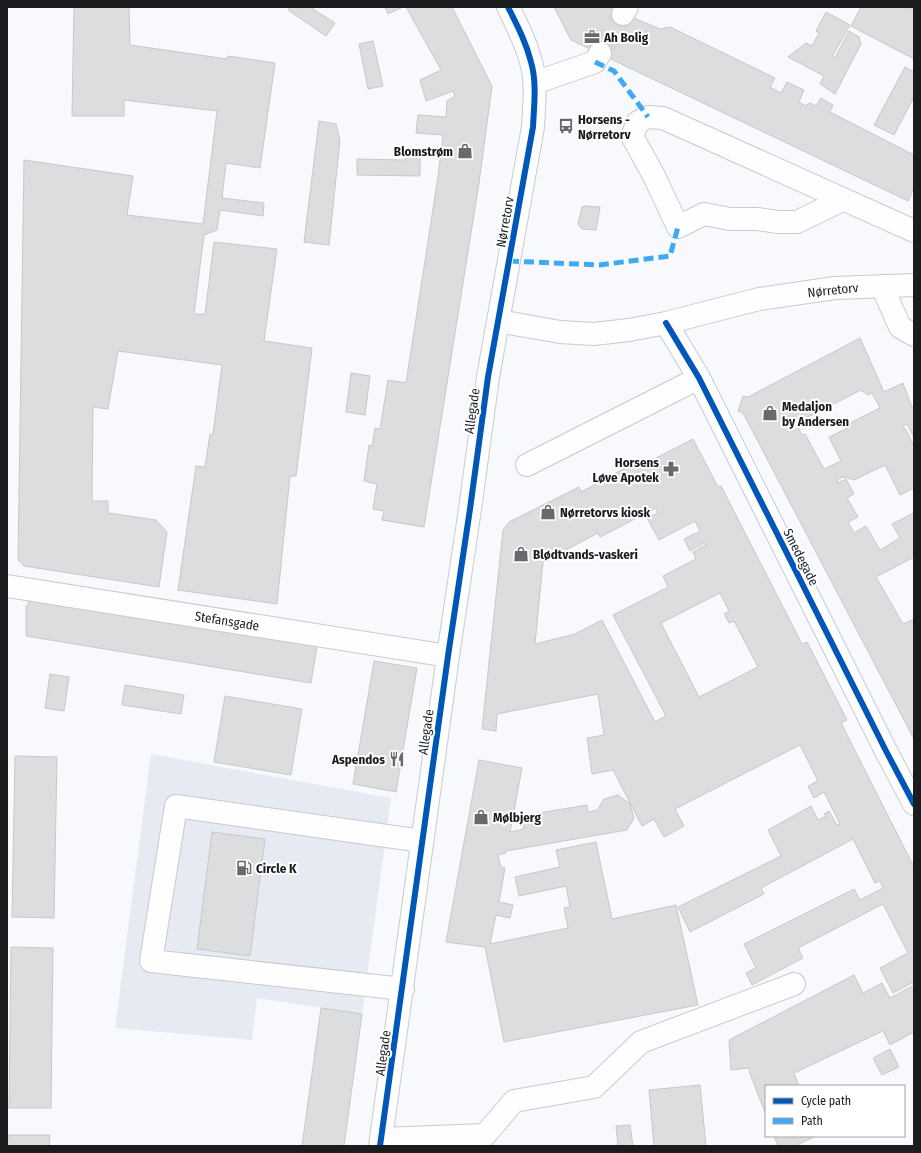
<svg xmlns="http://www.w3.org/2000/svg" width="921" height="1153" viewBox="0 0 921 1153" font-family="'Fira Sans Condensed',sans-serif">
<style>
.built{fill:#e6eaf2}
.building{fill:#dbdddf;stroke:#c7c8ca;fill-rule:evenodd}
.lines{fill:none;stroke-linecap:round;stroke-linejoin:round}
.minor-tunnel{stroke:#d6d8db;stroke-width:22;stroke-dasharray:22 11;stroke-linecap:butt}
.minor-casing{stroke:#c8cacd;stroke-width:24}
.minor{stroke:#fefeff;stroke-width:22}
.quiet{stroke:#3fa9f5;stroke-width:5;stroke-dasharray:10 5;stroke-linecap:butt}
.cycleway-casing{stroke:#fff;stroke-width:8}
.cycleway{stroke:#0057b8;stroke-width:6}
.labels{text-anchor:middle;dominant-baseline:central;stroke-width:4;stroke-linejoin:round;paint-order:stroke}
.poi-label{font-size:13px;font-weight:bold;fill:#1a1c1e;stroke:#fff;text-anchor:start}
.street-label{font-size:13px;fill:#1a1c1e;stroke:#fff}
</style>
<rect width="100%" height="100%" fill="#f7f9fc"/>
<!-- built -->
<path class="built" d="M151,754L391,798L362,1014L257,998L252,1040L115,1028Z"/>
<!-- building -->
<path class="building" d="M74,7H129L130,45L227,59L228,56L275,63L260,168L226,163L222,198L264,203L263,216L220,210L217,230L204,235L194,314H205L214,242L277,249L264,341L312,348L296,476H290L277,604L178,590L196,466L205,467L210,434H213L222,365L118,351L108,409L93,407L92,501H108V513L156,520L167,532L159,587L24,566L18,560L24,160L133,176L127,215L203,224L217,111L124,100V116H72Z
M290,7H310L335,23L326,36L288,10Z
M385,7H403L388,14Z
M406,7H452L492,86L479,183L424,527L382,520L384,511L373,509L377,484L364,481L369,445L372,446L375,428L380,429L388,380L406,383L438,177L443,135L416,133L418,115L446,117L447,101L455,96L453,91L426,101L420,80L441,70Z
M554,7H615L612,9L660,29L670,27L775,78L770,87L781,93L787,82L804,90L799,102L805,106L810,103L816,106L821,98L833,105L830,112L914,155V188L908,201L571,40Z
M861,7H904L909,10L910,7H914V59L851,26Z
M826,12L850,25L832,57L835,58L849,31L859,37L861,44L835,94L820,84L824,76L788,57L806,43L812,46L819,33L816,31Z
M373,41L383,86L368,89L359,44Z
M905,67L914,72V97L894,135L874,125Z
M319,121L336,124L340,140L329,245L304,242Z
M405,154H420V176L357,175V159L405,160Z
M585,206L600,207L596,230L582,229L578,224L582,207Z
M860,338L884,392L903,383L912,407H914V438L907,424L902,427L903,429L905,428L914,446V488L900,495L885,465L854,480L844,477L837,479L838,483L846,479L854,494L847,498L858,517L848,522L854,533L866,526L880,550L900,538L892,524L914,513V557L876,577L903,624L914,619V739L743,413L738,411L743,396L748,397ZM861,390L868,395L872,393L880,408L846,425L848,428L829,437L841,461L824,469L805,434L802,435L796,423Z
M351,373L370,376L365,415L346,412Z
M693,439L718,487L721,486L802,644L807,642L847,720L841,723L914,867V982L893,993L880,968L908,953L883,904L798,948L803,958L752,985L746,973L756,968L744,944L854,889L860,900L883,888L880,881L875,883L853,839L761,888L764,894L690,932L678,907L781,856L768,830L811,806L818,820L826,816L824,814L829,811L837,825L840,824L824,792L814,798L808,786L818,781L800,745L675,809L684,826L664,837L654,819L642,826L613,770L592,774L587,738L604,735L598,694L497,714L496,731L482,729L503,530L509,522L579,487L581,492L636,462L639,467ZM656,508L658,513L647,518L659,540L695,521L700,531L684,539L690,551L706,542L707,544L693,552L696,559L663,576L668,587L613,615L666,716L655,722L602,620L575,634L535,644L543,562L598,533L600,537ZM720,593L729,611L724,614L729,623L734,621L758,667L699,697L661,623Z
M31,599L317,646L311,683L26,636V607Z
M374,661L417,668L396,792L353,784Z
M50,674L69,677L64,711L45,708Z
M125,685L184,695L181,714L122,705Z
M225,696L302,709L291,775L214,762Z
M15,756L57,757L54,918L12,917Z
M479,760L522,768L510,832L524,829L521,816L587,805L588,812L597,810L604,799L618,795L630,804L634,818L627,830L506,851V853L498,855L501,867L505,868L499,902L513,905L510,918L496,915L490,944L568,928L564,908L570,907L566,886L519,896L515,877L560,867L556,850L596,842L612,919L676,905L698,1005L504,1042L485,947L446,942Z
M212,832L265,839L250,956L197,949Z
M11,947L53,948L51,1108H9Z
M854,975L863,993L882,983L890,998L914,985V1032L890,1045L883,1031L794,1073L799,1086H766V1115L749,1071L750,1070L749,1068L731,1070L729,1040Z
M321,1008L362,1014L344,1146H302Z
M890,1049L899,1067L882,1075L873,1058Z
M700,1085L706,1146H654L649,1090Z
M630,1125L633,1146H618L616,1126Z
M8,1135H50L49,1146H7Z
M774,1136H816L795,1146H778Z"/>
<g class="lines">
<!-- minor-tunnel -->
<path class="minor-tunnel" d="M600,53L623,14"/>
<defs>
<path id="minor" d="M623,14L627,7
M534,83L595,62L600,53
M842,200L797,222H778L758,219H730L704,214L678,227L654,176L632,136L638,122L648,117L663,118L914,231
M882,286L900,327L914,335
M498,321L560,332L594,334L629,330L666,323L759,299L835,288L914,285
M666,323L699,378L886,751L914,804
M527,465L699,378
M7,586L448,656
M403,989L151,961L176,806L422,841
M381,1139L485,1135L514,1101L594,1087L641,1042L794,984
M380,1146L448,656L470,509L488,377L533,127C534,106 537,82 531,62C526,42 517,25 508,7"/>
</defs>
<!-- minor casing -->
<use href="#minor" class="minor-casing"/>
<!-- minor -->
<use href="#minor" class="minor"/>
<!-- quiet -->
<path class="quiet" d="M595,62L614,71L648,117
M509,261L599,265L670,256L678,227"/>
<defs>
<path id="cycleway" d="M666,323L699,378L886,751L914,804
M380,1146L448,656L470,509L488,377L533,127C534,106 537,82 531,62C526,42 517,25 508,7"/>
</defs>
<!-- cycleway casing -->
<use href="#cycleway" class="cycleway-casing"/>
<!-- cycleway -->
<use href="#cycleway" class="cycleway"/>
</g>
<!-- icons -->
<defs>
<symbol id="office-bare" viewBox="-9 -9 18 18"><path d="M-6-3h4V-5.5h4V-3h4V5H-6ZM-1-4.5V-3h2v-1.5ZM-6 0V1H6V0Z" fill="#67696c" stroke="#fff" stroke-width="2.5" paint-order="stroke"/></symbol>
<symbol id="bus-bare" viewBox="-9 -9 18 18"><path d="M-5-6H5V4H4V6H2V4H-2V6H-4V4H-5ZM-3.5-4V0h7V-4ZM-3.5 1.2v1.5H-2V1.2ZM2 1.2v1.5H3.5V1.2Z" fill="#67696c" stroke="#fff" stroke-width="2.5" paint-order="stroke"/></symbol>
<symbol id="shop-bare" viewBox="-9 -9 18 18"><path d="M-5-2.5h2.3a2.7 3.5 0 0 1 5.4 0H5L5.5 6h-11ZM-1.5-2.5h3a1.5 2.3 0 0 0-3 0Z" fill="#67696c" stroke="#fff" stroke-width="2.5" paint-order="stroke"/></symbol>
<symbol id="pharmacy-bare" viewBox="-9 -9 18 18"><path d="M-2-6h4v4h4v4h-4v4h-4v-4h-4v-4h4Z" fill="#67696c" stroke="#fff" stroke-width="2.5" paint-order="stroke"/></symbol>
<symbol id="restaurant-bare" viewBox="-9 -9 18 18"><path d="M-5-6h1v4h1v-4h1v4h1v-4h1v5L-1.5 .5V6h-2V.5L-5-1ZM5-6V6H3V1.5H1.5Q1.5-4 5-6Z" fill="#67696c" stroke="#fff" stroke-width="2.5" paint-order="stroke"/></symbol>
<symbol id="fuel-bare" viewBox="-9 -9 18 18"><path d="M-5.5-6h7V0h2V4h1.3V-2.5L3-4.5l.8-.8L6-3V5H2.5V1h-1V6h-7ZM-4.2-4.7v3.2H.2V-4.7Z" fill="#67696c" stroke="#fff" stroke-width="2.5" paint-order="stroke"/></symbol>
</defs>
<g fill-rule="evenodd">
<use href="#office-bare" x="581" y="26" width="22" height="22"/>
<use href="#bus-bare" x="555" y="115" width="22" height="22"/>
<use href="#shop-bare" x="454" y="140" width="22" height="22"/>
<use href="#shop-bare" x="759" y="402" width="22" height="22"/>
<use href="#pharmacy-bare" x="660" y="458" width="22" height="22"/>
<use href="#shop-bare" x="537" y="501" width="22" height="22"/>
<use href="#shop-bare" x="510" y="543" width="22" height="22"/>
<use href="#restaurant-bare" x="386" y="748" width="22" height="22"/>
<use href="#shop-bare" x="470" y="806" width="22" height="22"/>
<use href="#fuel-bare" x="233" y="857" width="22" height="22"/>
</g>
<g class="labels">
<!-- poi labels -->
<g class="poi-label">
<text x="604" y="37">Ah Bolig</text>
<text x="578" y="119">Horsens -<tspan x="578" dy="15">Nørretorv</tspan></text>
<text x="453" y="151" text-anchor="end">Blomstrøm</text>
<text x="782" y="406">Medaljon<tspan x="782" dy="15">by Andersen</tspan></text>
<text x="659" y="462" text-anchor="end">Horsens<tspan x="659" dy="15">Løve Apotek</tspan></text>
<text x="560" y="512">Nørretorvs kiosk</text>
<text x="533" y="554">Blødtvands-vaskeri</text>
<text x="385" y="759" text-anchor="end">Aspendos</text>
<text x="493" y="817">Mølbjerg</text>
<text x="256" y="868">Circle K</text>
</g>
<!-- street labels -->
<g class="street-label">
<text transform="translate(505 222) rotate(-80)">Nørretorv</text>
<text transform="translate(833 290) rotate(-6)">Nørretorv</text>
<text transform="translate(472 411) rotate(-82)">Allegade</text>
<text transform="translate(801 557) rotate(63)">Smedegade</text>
<text transform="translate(227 621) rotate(9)">Stefansgade</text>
<text transform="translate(426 732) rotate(-82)">Allegade</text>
<text transform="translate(383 1053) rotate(-82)">Allegade</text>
</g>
</g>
<!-- border -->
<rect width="921" height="1153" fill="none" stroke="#1a1c1e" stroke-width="16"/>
<!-- legend -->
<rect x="765" y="1085" width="140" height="52" fill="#ffffff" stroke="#a3a4a5"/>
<rect x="773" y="1098" width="20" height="6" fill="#0057b8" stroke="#a3a4a5"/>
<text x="801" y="1105" font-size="12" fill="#1a1c1e">Cycle path</text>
<rect x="773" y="1118" width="20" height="6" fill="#3fa9f5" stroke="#a3a4a5"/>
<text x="801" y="1125" font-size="12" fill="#1a1c1e">Path</text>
</svg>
